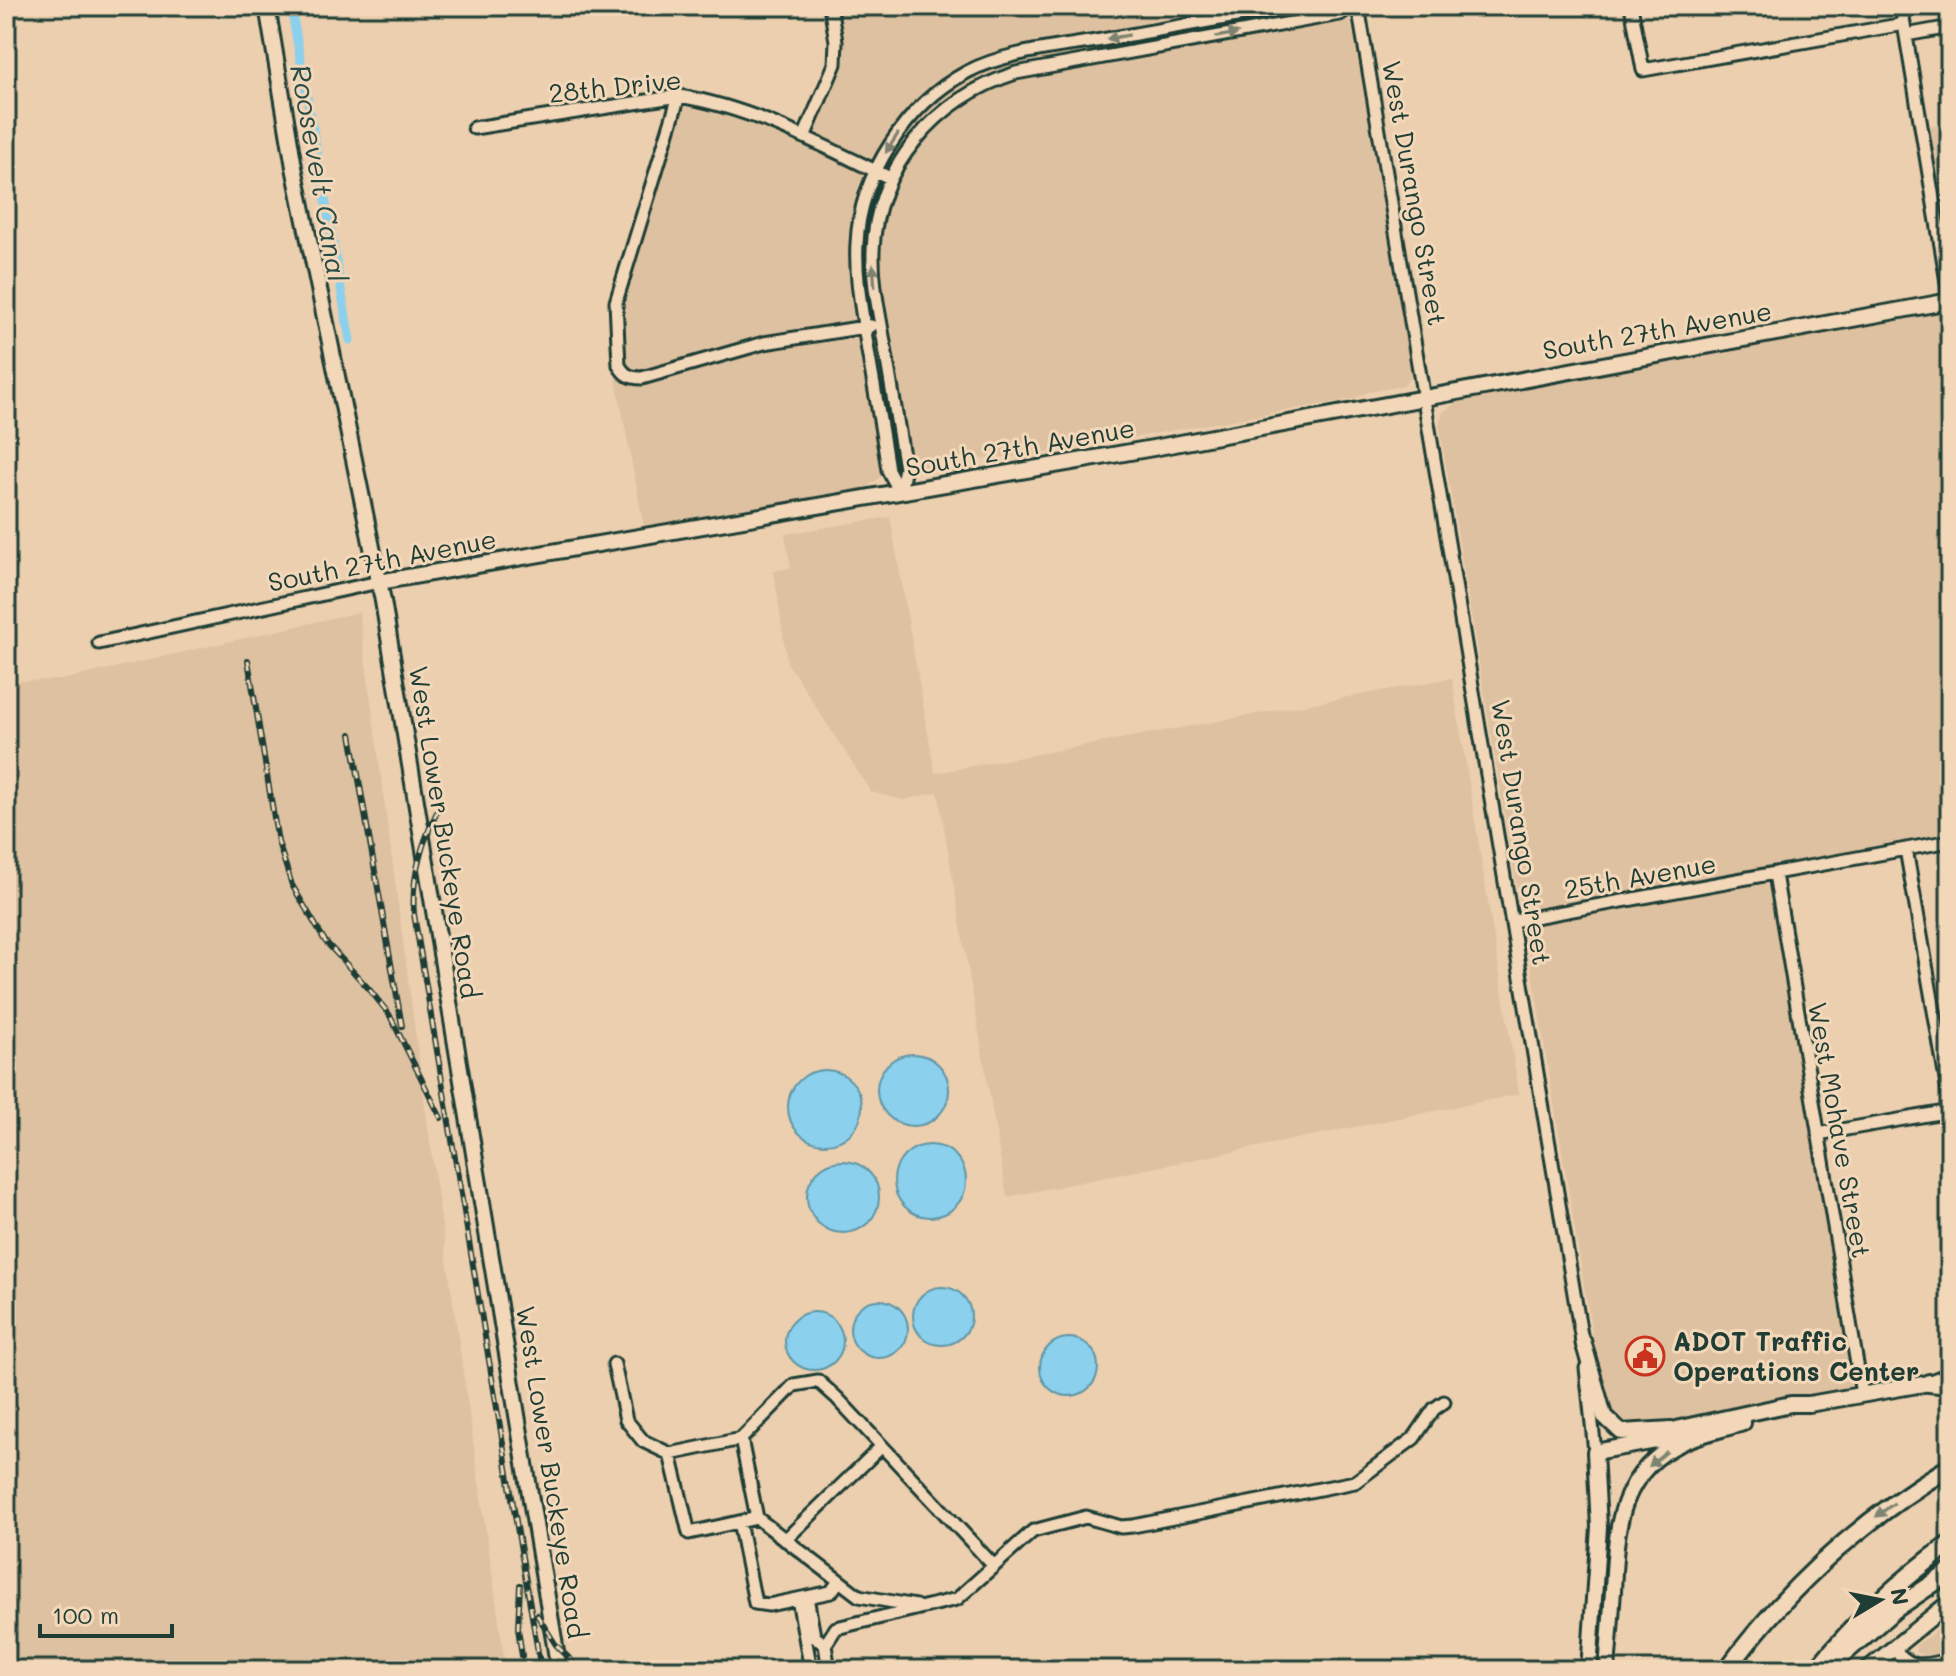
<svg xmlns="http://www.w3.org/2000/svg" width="1956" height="1676" viewBox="0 0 1956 1676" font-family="Mali,sans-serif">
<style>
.built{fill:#dec1a0}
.water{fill:#8bd0ed;stroke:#6095a3;stroke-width:2}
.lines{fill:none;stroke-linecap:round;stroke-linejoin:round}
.canal{stroke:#8bd0ed;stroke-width:9}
.minor-casing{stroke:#1f3d34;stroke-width:17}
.major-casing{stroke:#1f3d34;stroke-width:20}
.highway-casing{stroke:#1f3d34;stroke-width:22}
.minor{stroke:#f2d7b9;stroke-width:11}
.major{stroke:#f2d7b9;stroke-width:14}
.highway{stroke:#f2d7b9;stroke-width:16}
.rail-casing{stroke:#1f3d34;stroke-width:6}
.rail{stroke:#f2d7b9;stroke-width:3;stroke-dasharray:9;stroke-linecap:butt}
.oneway{fill:#7e8270}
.labels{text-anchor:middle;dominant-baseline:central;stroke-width:6;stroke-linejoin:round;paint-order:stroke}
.street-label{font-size:26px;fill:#1f3d34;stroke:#f2d7b9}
.poi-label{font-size:26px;font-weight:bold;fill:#1f3d34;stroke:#f2d7b9;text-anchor:start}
.water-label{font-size:28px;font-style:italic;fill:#2a4c46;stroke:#f2d7b9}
</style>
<rect width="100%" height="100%" fill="#eccfaf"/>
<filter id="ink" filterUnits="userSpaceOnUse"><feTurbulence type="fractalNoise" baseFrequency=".0125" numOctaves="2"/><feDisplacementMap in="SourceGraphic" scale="16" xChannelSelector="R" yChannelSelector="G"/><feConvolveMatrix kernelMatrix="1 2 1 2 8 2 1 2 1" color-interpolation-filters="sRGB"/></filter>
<g filter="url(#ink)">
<!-- built -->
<path class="built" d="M837,6H1346L1353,30L1411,373L1409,379L1402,386L1368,392L1353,399L1033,455L978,459L883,475L866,488L644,526L611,354L609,311L612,285L671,103L722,115L765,129L807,148L839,72L843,57V40Z
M1950,123V170L1935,173L1928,127Z
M1950,306V832L1528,911L1523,910L1520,906L1439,424L1443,412L1460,400L1473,395Z
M890,517L935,773L1452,678L1519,1094L1007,1197L938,792L903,800L871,792L787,662L774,571L791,568L785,534Z
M359,612L428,1128L505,1663H516L521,1670H6V681L61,680Z
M1763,883L1770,887L1853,1375L1850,1385L1843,1391L1634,1429L1623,1426L1613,1421L1602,1393L1525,929L1529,925Z
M1950,1621V1651L1924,1656L1916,1652V1645Z"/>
<!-- water -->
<path class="water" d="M877 1090a36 36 0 1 1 72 0a36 36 0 1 1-72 0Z
M788 1107a37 37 0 1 1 74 0a37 37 0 1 1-74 0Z
M894 1181a36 36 0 1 1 72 0a36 36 0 1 1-72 0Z
M807 1197a36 36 0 1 1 72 0a36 36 0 1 1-72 0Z
M913 1316a29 29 0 1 1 58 0a29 29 0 1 1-58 0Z
M850 1329a29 29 0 1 1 58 0a29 29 0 1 1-58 0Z
M785 1341a29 29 0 1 1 58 0a29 29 0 1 1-58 0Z
M1040 1367a29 29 0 1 1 58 0a29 29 0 1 1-58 0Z"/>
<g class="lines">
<!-- canal -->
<path class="canal" d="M291,6L350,340"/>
<defs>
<path id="minor" d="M1358,6L1583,1347
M1631,6L1643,70L1904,24
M1901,6L1950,300
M1906,35L1950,27
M679,96L616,302L619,365C624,375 630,378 642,378L764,343L871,326
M474,128L679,96C754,108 823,146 890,178
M804,137L835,64L836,41L830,6
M900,492L905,468C898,426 891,384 884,342C879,312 872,282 873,251C876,166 937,98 1016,73L1340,14L1351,6
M900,492L888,470C882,429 874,387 867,345C862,311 855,277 857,243C860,175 907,104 967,72C1006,52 1054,48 1096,41C1162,29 1227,18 1293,6
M99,643L379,582
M1906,849L1950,1103
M1775,874L1862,1394
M1513,921L1950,841
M1818,1134L1950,1111
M614,1364L626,1420L643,1441L670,1454L741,1439L794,1385L818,1381L837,1398L994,1566
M1586,1368L1595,1452
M741,1439L757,1518L859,1596L916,1606
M670,1454L689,1533L757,1518
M739,1522L755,1603L769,1605L831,1592L839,1581
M785,1540L882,1446
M807,1597L814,1636L825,1645L829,1670
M798,1599L811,1670
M825,1645L836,1628L957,1599L1033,1531L1086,1517L1121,1527L1133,1526L1355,1482L1414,1438L1434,1409L1444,1402
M1893,1648C1914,1672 1921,1665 1950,1660"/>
<path id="major" d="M267,6L294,167L383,601L559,1670
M379,582L1153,448L1950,301
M1583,1341L1604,1416L1621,1432L1672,1429
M1589,1670L1599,1527L1595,1452L1656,1441L1680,1428L1791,1404H1809L1929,1383L1950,1375
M1607,1670C1609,1644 1611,1617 1613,1591C1616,1529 1618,1470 1685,1441C1703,1433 1724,1429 1743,1423
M1867,1670L1950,1602"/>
<path id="highway" d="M1929,1383L1950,1385
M1833,1663L1894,1610L1950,1572
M1727,1670C1787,1587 1862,1520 1950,1467
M1816,1670C1857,1620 1898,1582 1950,1544"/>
</defs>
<!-- minor casing -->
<use href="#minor" class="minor-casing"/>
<!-- major casing -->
<use href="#major" class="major-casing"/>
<!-- highway casing -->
<use href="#highway" class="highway-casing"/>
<!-- minor -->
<use href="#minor" class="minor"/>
<!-- major -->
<use href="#major" class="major"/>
<!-- highway -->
<use href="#highway" class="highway"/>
<defs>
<path id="rail" d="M248,660L278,842L292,885L325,941L369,989L389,1014L441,1118
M351,734L402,1026
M438,810C422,842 411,878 414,914L541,1670
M520,1585L518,1628L522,1656
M537,1615L556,1645L577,1666"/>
</defs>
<!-- rail casing -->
<use href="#rail" class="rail-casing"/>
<!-- rail -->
<use href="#rail" class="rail"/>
</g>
<!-- one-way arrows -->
<defs><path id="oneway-solid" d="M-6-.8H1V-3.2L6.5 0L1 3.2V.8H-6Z" transform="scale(2)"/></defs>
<g class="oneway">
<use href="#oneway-solid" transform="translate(1227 35) rotate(-10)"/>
<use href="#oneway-solid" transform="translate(1118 37) rotate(170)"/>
<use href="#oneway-solid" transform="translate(892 143) rotate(123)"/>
<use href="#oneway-solid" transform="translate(874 276) rotate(-94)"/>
<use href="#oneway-solid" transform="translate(1658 1459) rotate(140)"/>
<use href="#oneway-solid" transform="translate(1885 1510) rotate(143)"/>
</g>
</g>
<!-- icons -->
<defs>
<symbol id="civic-ring" viewBox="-11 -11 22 22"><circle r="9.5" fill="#f2d7b9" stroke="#c8321e" stroke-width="1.5"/><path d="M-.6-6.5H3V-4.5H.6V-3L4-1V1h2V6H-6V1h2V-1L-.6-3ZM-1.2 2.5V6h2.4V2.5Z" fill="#c8321e"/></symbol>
</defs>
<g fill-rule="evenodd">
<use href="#civic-ring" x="1623" y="1334" width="44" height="44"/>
</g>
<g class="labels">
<!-- street labels -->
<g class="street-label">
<text transform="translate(615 86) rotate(-6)">28th Drive</text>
<text transform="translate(1415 193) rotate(80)">West Durango Street</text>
<text transform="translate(1657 330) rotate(-10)">South 27th Avenue</text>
<text transform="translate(1020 447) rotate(-10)">South 27th Avenue</text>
<text transform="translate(382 560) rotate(-11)">South 27th Avenue</text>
<text transform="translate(445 832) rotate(81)">West Lower Buckeye Road</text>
<text transform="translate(1522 832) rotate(81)">West Durango Street</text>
<text transform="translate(1640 876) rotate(-10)">25th Avenue</text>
<text transform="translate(1840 1130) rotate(80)">West Mohave Street</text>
<text transform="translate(552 1472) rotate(81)">West Lower Buckeye Road</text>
</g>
<!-- poi labels -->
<g class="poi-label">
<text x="1673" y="1341">ADOT Traffic<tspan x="1673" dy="30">Operations Center</tspan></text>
</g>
<!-- water labels -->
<g class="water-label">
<text transform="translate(320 173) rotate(80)">Roosevelt Canal</text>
</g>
</g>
<!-- margin -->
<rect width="1956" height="1676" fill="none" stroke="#f2d7b9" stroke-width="32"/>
<rect x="16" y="16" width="1924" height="1644" fill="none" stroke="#1f3d34" stroke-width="3" filter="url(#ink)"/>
<!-- north arrow -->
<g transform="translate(1880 1600) rotate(80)" stroke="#f2d7b9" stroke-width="6" paint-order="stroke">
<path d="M0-6L14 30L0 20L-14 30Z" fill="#1f3d34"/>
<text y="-12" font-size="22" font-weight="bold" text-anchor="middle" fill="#1f3d34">N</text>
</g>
<!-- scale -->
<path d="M40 1624v12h132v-12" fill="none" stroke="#1f3d34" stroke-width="4"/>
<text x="52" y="1624" font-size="24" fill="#1f3d34" stroke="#f2d7b9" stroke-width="6" paint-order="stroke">100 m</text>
</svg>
